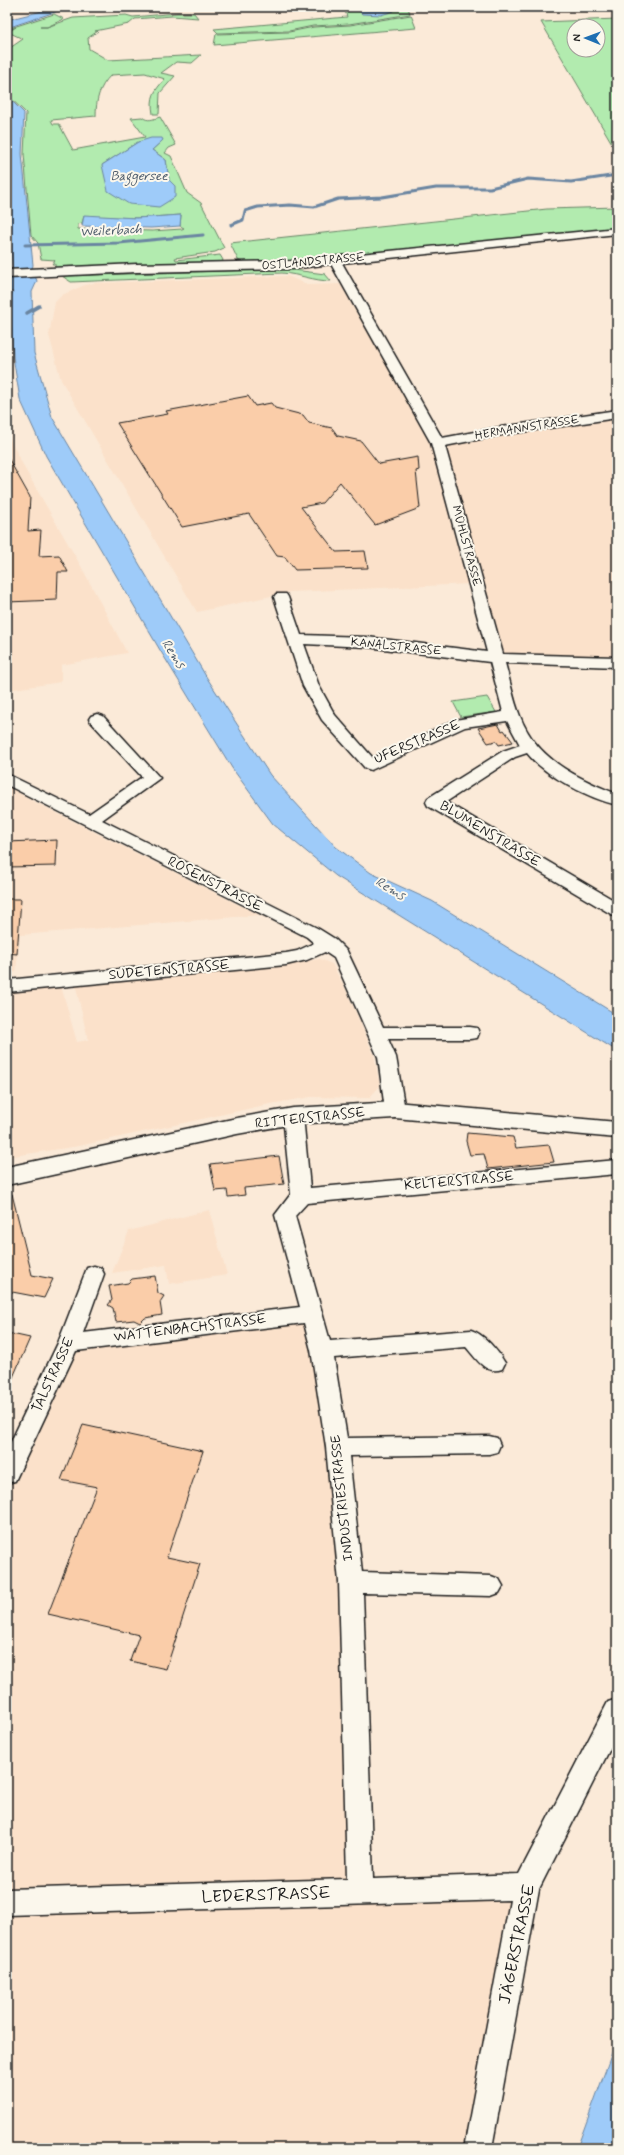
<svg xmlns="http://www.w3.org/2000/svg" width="624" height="2155" viewBox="0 0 624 2155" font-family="Mynerve,sans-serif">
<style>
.built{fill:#fbe1ca}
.green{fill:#b2ebaf;stroke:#678466;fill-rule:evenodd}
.water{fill:#9ecbf9;stroke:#6a85a1}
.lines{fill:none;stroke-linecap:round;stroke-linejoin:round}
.stream-far1{stroke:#6a85a1;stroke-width:3}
.stream{stroke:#6a85a1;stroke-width:3.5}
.building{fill:#facda9;stroke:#1c1c1c}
.minor-casing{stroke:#1c1c1c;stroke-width:3}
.major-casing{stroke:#1c1c1c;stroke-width:3}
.minor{fill:#fbf7ec;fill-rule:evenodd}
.major{fill:#fbf7ec;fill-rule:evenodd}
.labels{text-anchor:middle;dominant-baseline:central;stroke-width:4;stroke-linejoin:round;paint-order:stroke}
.far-street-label{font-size:12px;fill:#1c1c1c;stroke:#fbf7ec}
.far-water-label{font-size:13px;font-style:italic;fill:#4a5969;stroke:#fbf7ec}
.street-label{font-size:14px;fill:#1c1c1c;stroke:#fbf7ec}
.near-street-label{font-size:17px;fill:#1c1c1c;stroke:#fbf7ec}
</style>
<rect width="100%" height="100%" fill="#fbead8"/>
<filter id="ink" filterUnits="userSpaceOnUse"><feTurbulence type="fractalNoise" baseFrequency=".025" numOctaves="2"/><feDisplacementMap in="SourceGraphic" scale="8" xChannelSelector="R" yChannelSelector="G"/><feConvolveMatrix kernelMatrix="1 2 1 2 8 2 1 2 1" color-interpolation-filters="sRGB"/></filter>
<g filter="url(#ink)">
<!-- built -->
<path class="built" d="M287,276L309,285L340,284L435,447L617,419V660L488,656L471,584L290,592L197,612L61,380L49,335L55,302L62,295L85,285L94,283Z
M7,433L25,469L82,568L127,653L61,665V682L7,690Z
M7,785L25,797L259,915L20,935L16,972L7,973Z
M320,959L332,964L348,994L374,1055L380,1086L369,1098L311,1097L270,1104L79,1146L7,1157V992L61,986L77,1042L88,1040L75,983L286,964Z
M209,1210L227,1275L169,1284L166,1265L112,1273L129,1231Z
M305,1320L316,1350L344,1581L350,1900L513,1898L465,2148H7V1452L71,1350Z"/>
<!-- green -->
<path class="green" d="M344,7L393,11V7H408L410,14L349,24L313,26L289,31L218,33L214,29L347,17Z
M177,13H194L198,18L172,16L135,19L129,24L95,31H98L88,38L89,49L108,60L201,55L192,63L176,62L161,73L175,76L160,93L159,114H153C150,97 154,91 165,79L145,73L111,75C99,87 96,100 96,116L51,120L53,124H59L73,150L145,137L131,118L142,117C148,122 153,119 160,117L176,145L169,148L165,153L171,156L187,193L201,203L224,248L215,252L175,258L176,260L220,255L223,260L222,262L55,268V264H52L55,260L41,259L38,243L31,235L24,154L26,113L7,95V50L23,39L8,32L16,27L7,31V29L54,14L64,19L47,27H40H47L73,18L126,15L133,17ZM163,140L152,150L166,160L169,180L175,186L102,165L138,142ZM181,215L180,226L184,228L182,229L152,231L78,229V224L82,223L84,216L136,218Z
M411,15L416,28L214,45L216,34L289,32L314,27L350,25Z
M617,19V152L541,22ZM574,26H598V50H574Z
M617,207V228L292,261L246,264L238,260L230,243L547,209Z
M286,269L325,274L331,281C314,281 299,274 282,273L71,282L62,276Z
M487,697L496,712L461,717L453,702Z"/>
<!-- water -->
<path class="water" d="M58,7H91L58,11L7,28V20Z
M355,7H393L394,11L381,15L362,14Z
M7,96L24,113L22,154L33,265L31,275L35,276L37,281L32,292L34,353L52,417L207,678L270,775L336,847L371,873L432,901L617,1015V1051L336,876L273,824L232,768L160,650L46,456L20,399L13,357L10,298L13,292L10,291L9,277L13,275L7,187Z
M151,138H162L163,140L152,150L166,160L169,180L175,186V197L159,207L129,204L108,191L102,165L138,142Z
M84,215L136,218L181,215L180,226L151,228L82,226Z
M617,2039V2148H577Z"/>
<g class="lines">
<!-- stream-far1 -->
<path class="stream-far1" d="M231,225L243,220L245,211L258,207L290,205L314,207L338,199L382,197L436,188H490L528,179L571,182L617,175
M25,245L119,243L203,235"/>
<!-- stream -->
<path class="stream" d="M27,313L39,306"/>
</g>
<!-- building -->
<path class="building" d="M248,396L255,406L271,403L275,408L303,415L309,423L332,428L338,436L361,441L379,464L418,457L419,470L416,471L420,508L375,525L340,482L322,503L301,507L336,552L365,551L368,568L295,570L285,557L277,556L249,514L182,527L117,423L168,414L166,411Z
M7,456L30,497L28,531L41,530L39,556L59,555L68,572H58L57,600L7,602Z
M498,724L502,731L504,730L513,742L499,745L496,741L488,743L478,728Z
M57,840L56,866L7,867V842Z
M7,899H21L17,954L7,953Z
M467,1133L513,1137L516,1148L549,1145L554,1162L488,1169L484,1154L470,1155L466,1141Z
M279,1156L284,1184L244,1188L245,1195L228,1197L227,1190L215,1191L210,1164Z
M12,1194L32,1275L53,1279L44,1298L7,1291V1195Z
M155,1276L158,1293L164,1296L160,1302L162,1315L145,1318L140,1323L134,1320L116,1322L113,1308L108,1305L112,1300L109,1286L128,1283L132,1279Z
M7,1333L30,1338L7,1391Z
M83,1425L203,1451L167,1557L200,1564L166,1669L130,1661L139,1635L48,1614L97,1487L61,1480Z"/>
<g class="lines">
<defs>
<path id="minor" d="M617,228V234L342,263L442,438L501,427L617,410V418L501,435L445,446L503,654L617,657V667L505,663C510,680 513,699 520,716C536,759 577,778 617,794V805C588,798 545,776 527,753L515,757L446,802L617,902V916L611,914L428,806L426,802L428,798L503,751L520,745L507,721L465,727L371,770L365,768L322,720L303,686L274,597L276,594H286L288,597L301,635L367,637L487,652L431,443L331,264L291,269L137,272L7,278V270L137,264L291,261ZM304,644L367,647L490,662L503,712L455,720L373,758L335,715L319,686Z
M97,714L103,716L160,778L102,820L319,929L335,939L347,951L383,1027H470L477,1028L479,1033L477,1038L470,1039H388L396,1057L405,1110L402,1115L395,1117L388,1115L385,1110L378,1057L334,958L325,952L307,960L286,965L7,992V980L286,953L297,951L314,943L307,937L7,785V774L89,814L142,777L91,722L89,719L91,716Z
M293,1109L300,1111L303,1116L310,1188L617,1160V1174L307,1203L295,1216L330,1341L471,1330C484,1334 498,1351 505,1363L502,1369C485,1375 476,1358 466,1347L334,1358L347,1438L489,1436L497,1438L500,1445L497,1452L489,1454L349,1456L362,1572L491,1576L499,1579L503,1586L499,1593L491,1596L363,1593L373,1879L519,1874L608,1702L617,1699V1735L539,1889L492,2148H464L510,1900L7,1915V1889L347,1879L339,1582L326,1447L311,1350L304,1323L76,1351L15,1481L7,1483V1450L58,1343L87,1268L94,1266L101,1268L104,1274L83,1333L300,1307L275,1215L291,1194L283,1116L286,1111Z"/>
<path id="major" d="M395,1102L617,1122V1138L395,1118L293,1124L237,1134L7,1185V1167L237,1118L293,1108Z"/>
</defs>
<!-- minor casing -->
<use href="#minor" class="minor-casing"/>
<!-- major casing -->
<use href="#major" class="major-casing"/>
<!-- minor -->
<use href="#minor" class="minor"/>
<!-- major -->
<use href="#major" class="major"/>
</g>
</g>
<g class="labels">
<!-- far-street labels -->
<g class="far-street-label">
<text transform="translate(313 262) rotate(-5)">OSTLANDSTRASSE</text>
<text transform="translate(527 428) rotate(-9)">HERMANNSTRASSE</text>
<text transform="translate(466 546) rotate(75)">MÜHLSTRASSE</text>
<text transform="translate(396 647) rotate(6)">KANALSTRASSE</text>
</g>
<!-- far-water labels -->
<g class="far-water-label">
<text x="139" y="176">Baggersee</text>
<text transform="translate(111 231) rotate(-3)">Weilerbach</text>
<text transform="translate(173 654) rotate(57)">Rems</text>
<text transform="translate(390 889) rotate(32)">Rems</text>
</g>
<!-- street labels -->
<g class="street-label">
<text transform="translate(417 742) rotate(-23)">UFERSTRASSE</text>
<text transform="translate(490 834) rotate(31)">BLUMENSTRASSE</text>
<text transform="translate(215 884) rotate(27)">ROSENSTRASSE</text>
<text transform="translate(169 970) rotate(-5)">SUDETENSTRASSE</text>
<text transform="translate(310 1118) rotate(-6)">RITTERSTRASSE</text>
<text transform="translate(459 1181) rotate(-5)">KELTERSTRASSE</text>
<text transform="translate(190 1328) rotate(-7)">WATTENBACHSTRASSE</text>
<text transform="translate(53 1375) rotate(-65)">TALSTRASSE</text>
<text transform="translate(342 1498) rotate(-96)">INDUSTRIESTRASSE</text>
</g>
<!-- near-street labels -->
<g class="near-street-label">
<text transform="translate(266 1895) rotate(-2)">LEDERSTRASSE</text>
<text transform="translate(517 1944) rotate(-78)">JÄGERSTRASSE</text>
</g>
</g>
<!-- margin -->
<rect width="624" height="2155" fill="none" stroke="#fbf7ec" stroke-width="24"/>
<rect x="12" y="12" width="600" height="2131" fill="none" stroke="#1c1c1c" stroke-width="1.5" filter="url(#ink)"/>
<!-- north arrow -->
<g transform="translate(586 38) rotate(271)"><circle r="19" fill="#fbf7ec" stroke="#a29f99"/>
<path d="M0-3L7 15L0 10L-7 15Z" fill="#1f6fb2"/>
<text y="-6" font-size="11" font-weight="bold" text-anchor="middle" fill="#1c1c1c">N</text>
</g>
</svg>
